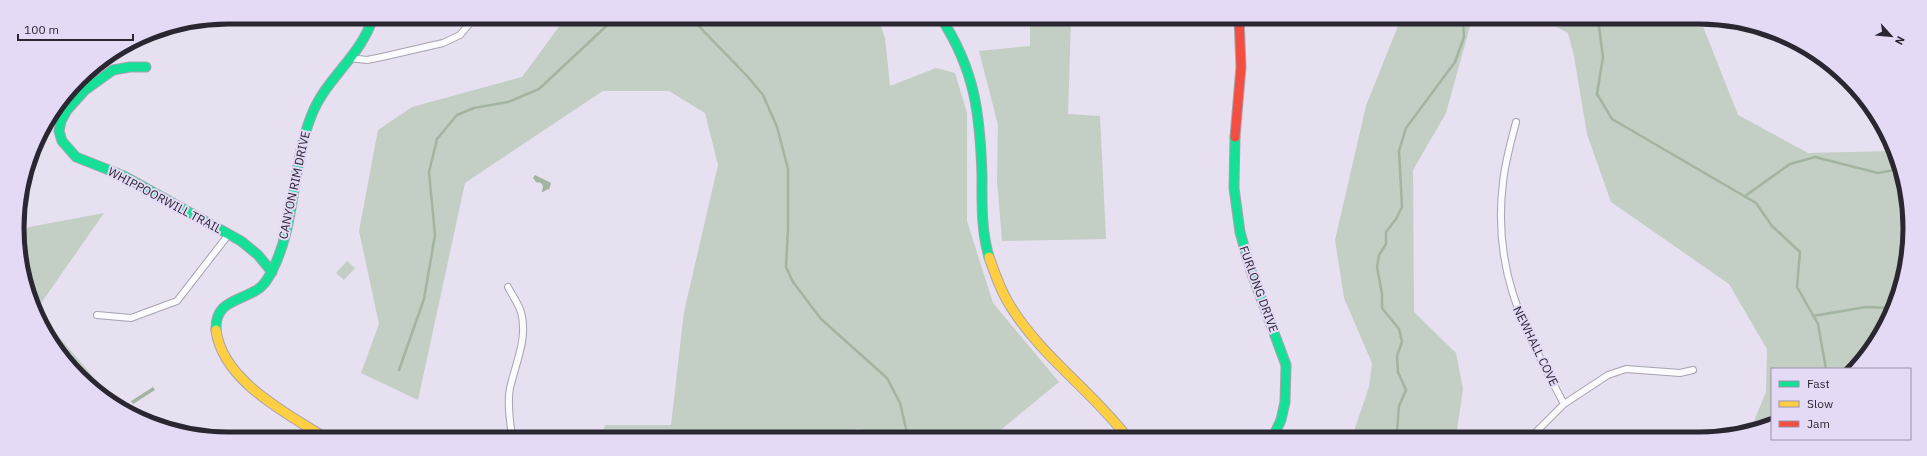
<svg xmlns="http://www.w3.org/2000/svg" width="1927" height="456" viewBox="0 0 1927 456" font-family="'IBM Plex Sans',sans-serif">
<style>
.green{fill:#c3cec4}
.water{fill:#a3b5a0}
.lines{fill:none;stroke-linecap:round;stroke-linejoin:round}
.stream{stroke:#a3b5a0;stroke-width:2.5}
.street-casing{stroke:#a7a3af;stroke-width:8}
.fast-casing{stroke:#a7a3af;stroke-width:11}
.slow-casing{stroke:#a7a3af;stroke-width:11}
.jam-casing{stroke:#a7a3af;stroke-width:11}
.street{stroke:#fbfafd;stroke-width:6}
.fast{stroke:#16e098;stroke-width:9}
.slow{stroke:#ffcf43;stroke-width:9}
.jam{stroke:#f24e42;stroke-width:9}
.labels{text-anchor:middle;dominant-baseline:central;stroke-width:4;stroke-linejoin:round;paint-order:stroke}
.street-label{font-size:12px;fill:#2b2732;stroke:#e5daf6}
.rim{fill:none;stroke:#2b2732;stroke-width:5}
</style>
<rect width="100%" height="100%" fill="#e6e0f0"/>
<!-- green -->
<path class="green" d="M566,17L878,18L885,38L890,86L936,68L955,73L967,113V221L993,303L1059,382L992,437H865L860,429L810,437H601L605,425H671L684,312L718,165L705,113L669,91H603L465,183L418,400L361,373L379,324L359,231L378,130L412,107L522,77Z
M1030,18H1071L1068,114L1100,116L1106,239L1002,241L997,180L998,125L979,51L1030,46Z
M1395,18L1472,19L1446,113L1413,170L1414,312L1456,353L1463,389L1456,437H1352L1369,387L1372,363L1344,298L1335,240L1366,106L1398,26Z
M1542,19H1700L1738,115L1808,153L1892,151L1903,174L1908,256L1888,322L1854,369H1772V423L1744,432L1754,421L1766,392L1767,349L1729,284L1611,202L1587,134L1574,56L1568,33Z
M104,213L37,309L24,283L19,229Z
M347,261L355,268L344,280L336,273Z
M40,315L104,389V394L61,357Z"/>
<!-- water -->
<path class="water" d="M535,175L551,183L549,190L548,189L543,192H542L543,186L541,183L536,182L533,178Z
M153,387L155,390L133,404L131,401Z"/>
<g class="lines">
<!-- stream -->
<path class="stream" d="M691,18L748,77L763,95L777,127L788,169V229L786,267L793,282L821,319L887,378L900,403L908,437
M1598,19L1603,57L1597,94L1612,119L1756,203L1772,226L1800,252L1797,287L1818,324L1826,369
M1745,196L1790,164L1815,157L1878,173L1900,169
M1813,316L1866,307L1892,308
M399,370L424,299L435,235L429,172L437,139L457,115L474,108L508,102L539,89L616,17
M1394,437L1397,431L1399,406L1406,390L1398,372L1397,356L1402,342L1399,329L1382,308V294L1377,267L1379,255L1386,244V232L1396,219L1402,207L1399,151L1406,128L1455,62L1464,37L1463,19"/>
<defs>
<path id="street" d="M349,58L367,60L382,57L443,43L460,35L475,17
M1516,122C1511,142 1505,162 1503,182C1492,272 1524,328 1564,404
M508,287C512,295 518,303 521,312C528,338 516,362 510,388C507,403 510,421 512,437
M97,315L131,318L177,301L229,234
M1531,437L1564,404L1608,375L1626,369L1680,373L1693,370"/>
<path id="fast" d="M941,18C975,70 980,114 982,175C982,202 981,230 989,257
M146,67H130L113,70L85,90L67,110L61,121L59,131L62,141L76,157L124,176L241,241L258,255L272,272
M1235,137L1234,188L1240,232L1251,271L1286,365L1285,402L1281,420L1273,437
M216,330C215,302 236,302 255,291C263,287 267,280 271,273C297,224 291,165 312,114C327,77 362,55 373,17"/>
<path id="slow" d="M989,257C995,274 1001,292 1011,307C1042,357 1092,391 1127,437
M216,330C222,380 286,413 324,437"/>
<path id="jam" d="M1235,137L1241,67L1239,18"/>
</defs>
<!-- street casing -->
<use href="#street" class="street-casing"/>
<!-- fast casing -->
<use href="#fast" class="fast-casing"/>
<!-- slow casing -->
<use href="#slow" class="slow-casing"/>
<!-- jam casing -->
<use href="#jam" class="jam-casing"/>
<!-- street -->
<use href="#street" class="street"/>
<!-- fast -->
<use href="#fast" class="fast"/>
<!-- slow -->
<use href="#slow" class="slow"/>
<!-- jam -->
<use href="#jam" class="jam"/>
</g>
<g class="labels">
<!-- street labels -->
<g class="street-label">
<text transform="translate(294 185) rotate(-78)">CANYON RIM DRIVE</text>
<text transform="translate(165 200) rotate(28)">WHIPPOORWILL TRAIL</text>
<text transform="translate(1259 289) rotate(70)">FURLONG DRIVE</text>
<text transform="translate(1536 346) rotate(64)">NEWHALL COVE</text>
</g>
</g>
<!-- crop -->
<path d="M0 0H1927V456H0ZM228 24H1699A204 204 0 0 1 1903 228V228A204 204 0 0 1 1699 432H228A204 204 0 0 1 24 228V228A204 204 0 0 1 228 24Z" fill="#e5daf6" fill-rule="evenodd"/>
<path class="rim" d="M228 24H1699A204 204 0 0 1 1903 228V228A204 204 0 0 1 1699 432H228A204 204 0 0 1 24 228V228A204 204 0 0 1 228 24Z"/>
<!-- legend -->
<rect x="1771" y="368" width="140" height="72" fill="#e5daf6" stroke="#9b92a8"/>
<rect x="1779" y="381" width="20" height="6" fill="#16e098" stroke="#9b92a8"/>
<text x="1807" y="388" font-size="12" fill="#2b2732">Fast</text>
<rect x="1779" y="401" width="20" height="6" fill="#ffcf43" stroke="#9b92a8"/>
<text x="1807" y="408" font-size="12" fill="#2b2732">Slow</text>
<rect x="1779" y="421" width="20" height="6" fill="#f24e42" stroke="#9b92a8"/>
<text x="1807" y="428" font-size="12" fill="#2b2732">Jam</text>
<!-- north arrow -->
<g transform="translate(1891 36) rotate(117)" stroke="#e5daf6" stroke-width="3" paint-order="stroke">
<path d="M0-3L7 15L0 10L-7 15Z" fill="#2b2732"/>
<text y="-6" font-size="11" font-weight="bold" text-anchor="middle" fill="#2b2732">N</text>
</g>
<!-- scale -->
<path d="M18 34v6h115v-6" fill="none" stroke="#2b2732" stroke-width="2"/>
<text x="24" y="34" font-size="12" fill="#2b2732" stroke="#e5daf6" stroke-width="3" paint-order="stroke">100 m</text>
</svg>
